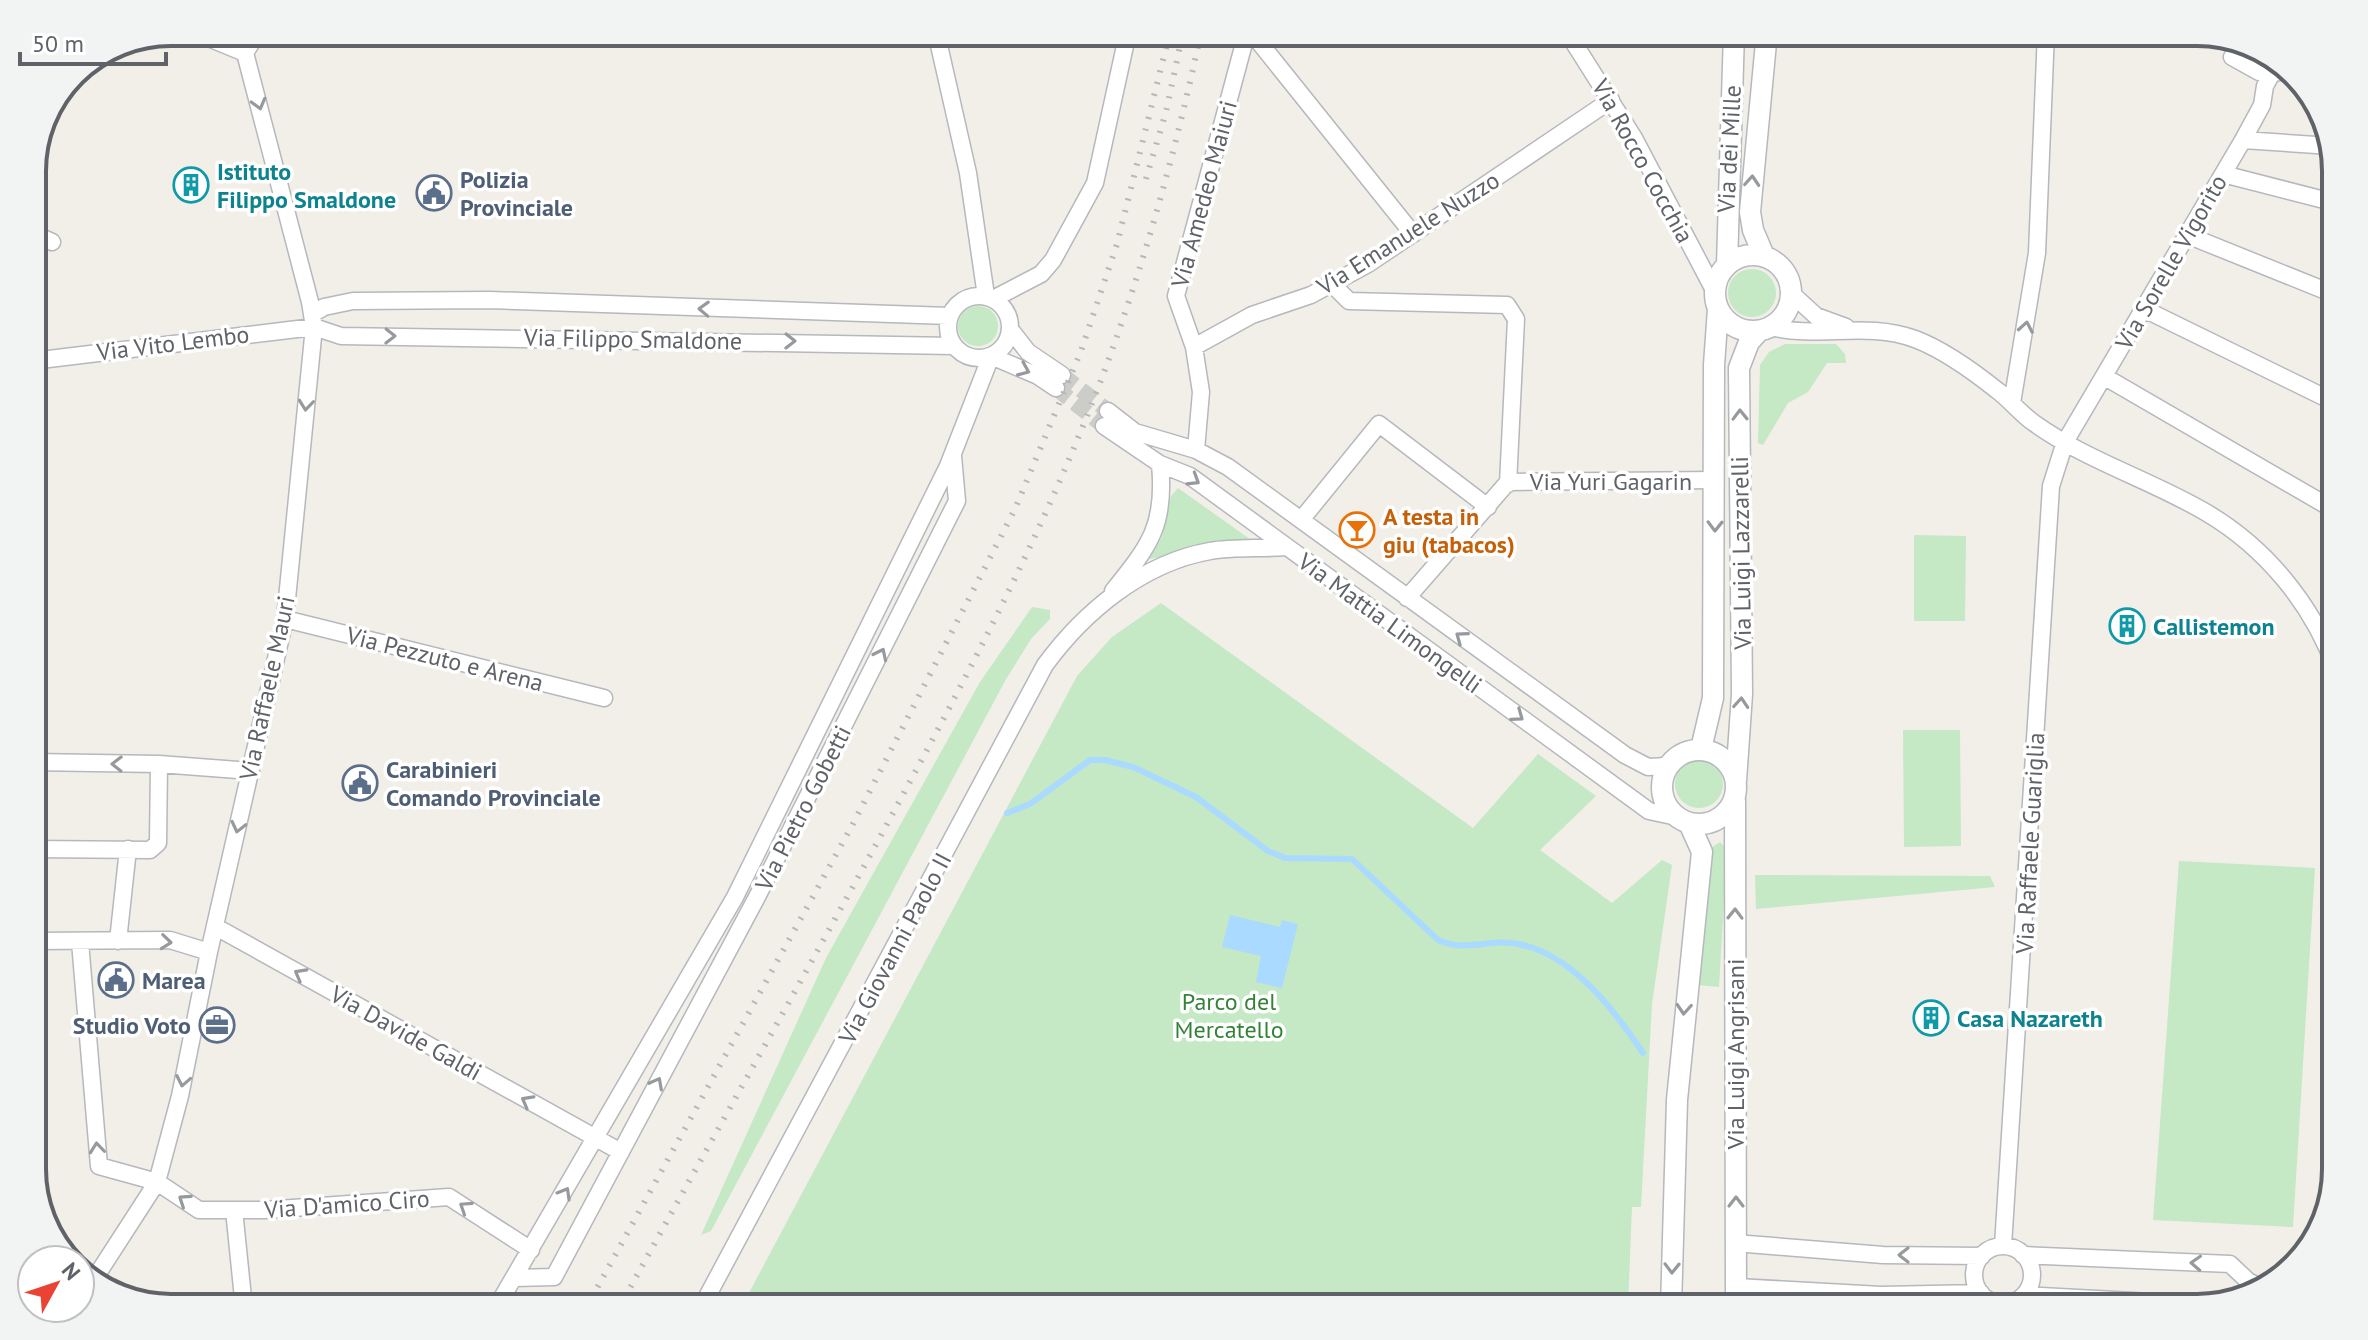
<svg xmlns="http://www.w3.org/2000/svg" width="2368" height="1340" viewBox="0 0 2368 1340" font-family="'PT Sans',sans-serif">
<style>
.green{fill:#c5e8c5}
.water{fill:#aadaff}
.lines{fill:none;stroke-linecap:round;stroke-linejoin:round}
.stream{stroke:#aadaff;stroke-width:6}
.minor-tunnel{stroke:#ccccc8;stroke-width:16;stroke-dasharray:16 8;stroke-linecap:butt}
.minor-casing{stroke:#b5b8bc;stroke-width:19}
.tertiary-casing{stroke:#b5b8bc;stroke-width:23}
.minor{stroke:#fff;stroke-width:16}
.tertiary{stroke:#fff;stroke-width:20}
.rail{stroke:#b6b7b8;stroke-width:6;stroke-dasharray:2 10;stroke-linecap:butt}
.oneway{stroke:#979a9d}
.labels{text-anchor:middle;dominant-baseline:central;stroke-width:7;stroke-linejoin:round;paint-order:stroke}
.street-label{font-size:24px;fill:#5f6368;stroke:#fff}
.culture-label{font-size:24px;font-weight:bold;fill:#0d838f;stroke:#fff;text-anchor:start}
.service-label{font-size:24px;font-weight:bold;fill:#4e5e75;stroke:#fff;text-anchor:start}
.food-label{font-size:24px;font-weight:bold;fill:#c56008;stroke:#fff;text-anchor:start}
.park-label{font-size:24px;fill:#348238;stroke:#fff}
.rim{fill:none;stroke:#5f6368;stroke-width:4}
</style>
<rect width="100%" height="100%" fill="#f1efe8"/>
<!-- green -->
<path class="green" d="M1728 293a24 24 0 1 1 48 0a24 24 0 1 1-48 0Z
M958 326a20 20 0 1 1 40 0a20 20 0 1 1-40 0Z
M1785,344H1836L1845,354L1846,363H1827L1808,392L1788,403L1763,445L1758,443L1760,365L1769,352Z
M1178,488L1254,542L1149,559L1162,537L1171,496Z
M1914,535L1966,536L1965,621H1914Z
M1161,603L1473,828L1538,754L1596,796L1540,850L1612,903L1662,860L1672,865L1652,1004L1641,1207H1632L1628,1306L1640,1308H741L1077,676L1112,637Z
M1032,607L1050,610V619L1031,639L1005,681L711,1231L701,1235L826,958L980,682Z
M1903,730H1960L1961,846L1904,847Z
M1675 784a24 24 0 1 1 48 0a24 24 0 1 1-48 0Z
M1720,842L1727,849L1719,987L1697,985L1711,848Z
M2179,861L2315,868L2293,1227L2153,1220Z
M1755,875L1990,876L1995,887L1756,909Z"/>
<!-- water -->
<path class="water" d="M1230,915L1280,927L1282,920L1298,924L1282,988L1256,982L1261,956L1222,947Z"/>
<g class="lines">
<!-- stream -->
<path class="stream" d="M1007,813L1030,804L1090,760H1105L1133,767L1196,797L1268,851L1285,858L1352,859L1438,940C1463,952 1486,940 1512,943C1569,950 1613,1008 1643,1053"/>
<!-- minor-tunnel -->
<path class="minor-tunnel" d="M1062,375L1108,411
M1056,388L1104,426"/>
<defs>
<path id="minor" d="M194,32L245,53
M936,32L968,173L986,296
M1251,32L1413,234
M1567,32L1634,138L1715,292
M2232,57L2259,72L2272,73
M2243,140L2331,146
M2223,174L2336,203
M32,233L52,242
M2187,235L2336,295
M1332,284L1349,301L1507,305L1516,319L1508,484
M1792,294L1816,316L1846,327
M948 327a31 31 0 1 1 62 0a31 31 0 1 1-62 0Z
M993,299L1041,274L1053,260L1095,183L1128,32
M2144,309L2336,403
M312,314L324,307L353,301L490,300L949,316
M1771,327C1818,339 1867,321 1915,339C1944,350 1973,371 1998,391C2010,400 2021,414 2034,423C2087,461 2151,480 2207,513C2266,548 2312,604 2336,669
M1010,329L1028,352L1062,375
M1194,347L1252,315L1311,295L1368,264L1611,100
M32,361L314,327L341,336L954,346
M2105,377L2336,511
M2012,403L2037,253L2046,32
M1108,411L1135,432L1196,450L1228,467L1625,755L1648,767L1667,766
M1104,426L1160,464L1190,476L1649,811L1677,817
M1196,450L1201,392L1194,347L1176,296L1247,32
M1301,520L1379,424L1488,507
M1113,591C1150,545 1166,525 1160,464
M1407,598L1508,482L1715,480
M285,619L604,698
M32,762L159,764L251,771
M32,849L150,850L158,843L159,764
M216,927L621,1152
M32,941L170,940L209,952
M118,941L128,849
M80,942L99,1166L157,1182L199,1210H264L449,1197L531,1250
M234,1210L244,1308
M1735,1243L1883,1255L1982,1256
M2003,1246L2051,486L2065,442L2243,140L2262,105L2265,86L2272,73L2287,71
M1974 1275a29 29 0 1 1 58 0a29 29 0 1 1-58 0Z
M2023,1255L2230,1264L2248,1281L2265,1290
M514,1278L554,1277L758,895L957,501L953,456
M93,1281L157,1182L180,1096L209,952L285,619L314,327L310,302L245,53L258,32
M1737,1287L1881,1295L1981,1293
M2024,1295L2208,1305
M496,1308L735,897L948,466L991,356L1038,376L1056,388
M701,1308L1045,665C1084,612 1142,563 1210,551C1234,547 1260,549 1285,547"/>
<path id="tertiary" d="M1715 293a38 38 0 1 1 76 0a38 38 0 1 1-76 0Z
M1764,256L1753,230L1750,212L1767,32
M1727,265L1734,32
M1701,749L1713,698L1714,365L1718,309
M1662 787a37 37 0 1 1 74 0a37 37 0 1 1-74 0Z
M1736,781L1742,694L1739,368L1749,342L1759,331
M1735,800L1736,1308
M1671,1308L1677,1100L1702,852L1689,823"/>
</defs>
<!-- minor casing -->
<use href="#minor" class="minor-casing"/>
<!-- tertiary casing -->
<use href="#tertiary" class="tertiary-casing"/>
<!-- minor -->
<use href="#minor" class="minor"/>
<!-- tertiary -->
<use href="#tertiary" class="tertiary"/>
<!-- rail -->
<path class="rail" d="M1146,179L1166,112L1183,32
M586,1308L854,822L1015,509L1081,351L1117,244L1170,32
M619,1308C705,1151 794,995 880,837C951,706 1021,576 1078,438C1132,308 1172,170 1201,32"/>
</g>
<!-- one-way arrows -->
<defs><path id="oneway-chevron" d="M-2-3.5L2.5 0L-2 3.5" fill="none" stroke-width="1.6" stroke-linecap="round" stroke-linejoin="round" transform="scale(2)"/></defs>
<g class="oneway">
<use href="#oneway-chevron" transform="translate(259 104) rotate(75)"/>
<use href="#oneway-chevron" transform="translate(1752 181) rotate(-86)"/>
<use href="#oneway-chevron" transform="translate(704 309) rotate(-178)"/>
<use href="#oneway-chevron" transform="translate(2026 327) rotate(-80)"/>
<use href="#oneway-chevron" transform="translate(390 336) rotate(1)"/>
<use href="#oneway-chevron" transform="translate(790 341) rotate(1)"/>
<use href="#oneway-chevron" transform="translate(1024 370) rotate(23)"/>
<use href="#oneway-chevron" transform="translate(306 405) rotate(96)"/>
<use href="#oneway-chevron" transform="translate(1740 415) rotate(-91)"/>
<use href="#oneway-chevron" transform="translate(1194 480) rotate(32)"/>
<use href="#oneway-chevron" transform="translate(1715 526) rotate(91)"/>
<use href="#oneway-chevron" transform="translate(1461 637) rotate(-144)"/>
<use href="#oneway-chevron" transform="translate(881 654) rotate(-64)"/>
<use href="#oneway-chevron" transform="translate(1741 703) rotate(-86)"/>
<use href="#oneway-chevron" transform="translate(1518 716) rotate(36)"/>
<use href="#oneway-chevron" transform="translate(117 764) rotate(-179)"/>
<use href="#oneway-chevron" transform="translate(238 827) rotate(103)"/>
<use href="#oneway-chevron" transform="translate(1735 914) rotate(-89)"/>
<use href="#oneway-chevron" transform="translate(166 942) rotate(6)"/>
<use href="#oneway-chevron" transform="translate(300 974) rotate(-151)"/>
<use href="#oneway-chevron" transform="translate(1684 1009) rotate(94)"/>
<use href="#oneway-chevron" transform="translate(183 1081) rotate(101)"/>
<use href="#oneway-chevron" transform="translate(657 1083) rotate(-62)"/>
<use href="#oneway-chevron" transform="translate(527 1101) rotate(-151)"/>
<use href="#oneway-chevron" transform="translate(97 1148) rotate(-96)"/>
<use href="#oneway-chevron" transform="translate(565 1193) rotate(-60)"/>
<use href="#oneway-chevron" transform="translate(184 1200) rotate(-146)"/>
<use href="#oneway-chevron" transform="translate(1736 1202) rotate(-90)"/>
<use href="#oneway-chevron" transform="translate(465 1207) rotate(-147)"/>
<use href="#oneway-chevron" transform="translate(1904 1255) rotate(-180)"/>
<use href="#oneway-chevron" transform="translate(2196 1263) rotate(-177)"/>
<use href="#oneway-chevron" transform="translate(1672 1268) rotate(91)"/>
</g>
<!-- icons -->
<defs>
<symbol id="building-ring" viewBox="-11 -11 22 22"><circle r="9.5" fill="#fff" stroke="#0f9aa8" stroke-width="1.5"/><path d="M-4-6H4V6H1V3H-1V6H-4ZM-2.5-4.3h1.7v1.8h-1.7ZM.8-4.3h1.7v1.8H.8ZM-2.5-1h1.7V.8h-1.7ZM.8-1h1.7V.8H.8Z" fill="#0f9aa8"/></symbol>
<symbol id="civic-ring" viewBox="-11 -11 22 22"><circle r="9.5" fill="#fff" stroke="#5c6f8a" stroke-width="1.5"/><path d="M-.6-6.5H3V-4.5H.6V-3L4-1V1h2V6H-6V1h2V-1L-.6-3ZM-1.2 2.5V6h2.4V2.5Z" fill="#5c6f8a"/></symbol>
<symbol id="bar-ring" viewBox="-11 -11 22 22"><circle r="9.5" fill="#fff" stroke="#e8710a" stroke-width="1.5"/><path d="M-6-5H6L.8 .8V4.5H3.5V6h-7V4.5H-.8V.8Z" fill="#e8710a"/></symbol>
<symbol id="office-ring" viewBox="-11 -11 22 22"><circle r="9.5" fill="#fff" stroke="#5c6f8a" stroke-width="1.5"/><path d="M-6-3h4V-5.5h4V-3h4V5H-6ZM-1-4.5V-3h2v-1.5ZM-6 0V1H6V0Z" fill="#5c6f8a"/></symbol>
</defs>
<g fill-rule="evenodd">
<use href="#building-ring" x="171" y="165" width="40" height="40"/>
<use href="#civic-ring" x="414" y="173" width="40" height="40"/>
<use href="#bar-ring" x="1337" y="510" width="40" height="40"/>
<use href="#building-ring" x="2107" y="606" width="40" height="40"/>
<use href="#civic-ring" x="340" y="763" width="40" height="40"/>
<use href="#civic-ring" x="96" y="960" width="40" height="40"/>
<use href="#building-ring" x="1911" y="998" width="40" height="40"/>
<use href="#office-ring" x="197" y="1005" width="40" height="40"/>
</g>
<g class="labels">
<!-- street labels -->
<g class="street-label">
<text transform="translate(1729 149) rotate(-87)">Via dei Mille</text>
<text transform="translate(1643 161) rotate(61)">Via Rocco Cocchia</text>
<text transform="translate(1204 194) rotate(-75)">Via Amedeo Maiuri</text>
<text transform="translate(1408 233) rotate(-32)">Via Emanuele Nuzzo</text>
<text transform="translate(2171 262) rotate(-60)">Via Sorelle Vigorito</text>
<text transform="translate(633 339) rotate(1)">Via Filippo Smaldone</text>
<text transform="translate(173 343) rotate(-7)">Via Vito Lembo</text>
<text x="1611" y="481">Via Yuri Gagarin</text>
<text transform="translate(1741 553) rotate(-91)">Via Luigi Lazzarelli</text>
<text transform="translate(1390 623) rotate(36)">Via Mattia Limongelli</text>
<text transform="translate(445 659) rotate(14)">Via Pezzuto e Arena</text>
<text transform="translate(267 688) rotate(-78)">Via Raffaele Mauri</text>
<text transform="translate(803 808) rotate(-63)">Via Pietro Gobetti</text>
<text transform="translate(2030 843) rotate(-87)">Via Raffaele Guariglia</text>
<text transform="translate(895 948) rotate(-62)">Via Giovanni Paolo II</text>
<text transform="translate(406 1033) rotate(29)">Via Davide Galdi</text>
<text transform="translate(1735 1054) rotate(-90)">Via Luigi Angrisani</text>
<text transform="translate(347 1204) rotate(-4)">Via D'amico Ciro</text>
</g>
<!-- culture labels -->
<g class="culture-label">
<text x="217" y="171">Istituto<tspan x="217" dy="28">Filippo Smaldone</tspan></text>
<text x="2153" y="626">Callistemon</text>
<text x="1957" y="1018">Casa Nazareth</text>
</g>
<!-- service labels -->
<g class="service-label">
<text x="460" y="179">Polizia<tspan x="460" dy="28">Provinciale</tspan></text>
<text x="386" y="769">Carabinieri<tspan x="386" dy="28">Comando Provinciale</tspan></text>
<text x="142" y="980">Marea</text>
<text x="191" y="1025" text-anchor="end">Studio Voto</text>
</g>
<!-- food labels -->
<g class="food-label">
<text x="1383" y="516">A testa in<tspan x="1383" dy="28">giu (tabacos)</tspan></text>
</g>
<!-- park labels -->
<g class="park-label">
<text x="1229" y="1001">Parco del<tspan x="1229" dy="28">Mercatello</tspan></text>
</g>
</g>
<!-- crop -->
<path d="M0 0H2368V1340H0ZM171 46H2197A125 125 0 0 1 2322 171V1169A125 125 0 0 1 2197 1294H171A125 125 0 0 1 46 1169V171A125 125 0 0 1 171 46Z" fill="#f2f3f3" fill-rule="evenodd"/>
<path class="rim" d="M171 46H2197A125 125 0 0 1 2322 171V1169A125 125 0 0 1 2197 1294H171A125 125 0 0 1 46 1169V171A125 125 0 0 1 171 46Z"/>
<!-- north arrow -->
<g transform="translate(56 1284) rotate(50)"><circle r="38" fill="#ffffff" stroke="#bfc1c3" stroke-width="2"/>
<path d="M0-6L14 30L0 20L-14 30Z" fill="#ea4335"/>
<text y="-12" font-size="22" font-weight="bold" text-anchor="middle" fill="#5f6368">N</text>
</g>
<!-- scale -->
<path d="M20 52v12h146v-12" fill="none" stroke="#5f6368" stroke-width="4"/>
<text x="32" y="52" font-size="24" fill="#5f6368" stroke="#ffffff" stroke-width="6" paint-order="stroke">50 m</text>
</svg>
